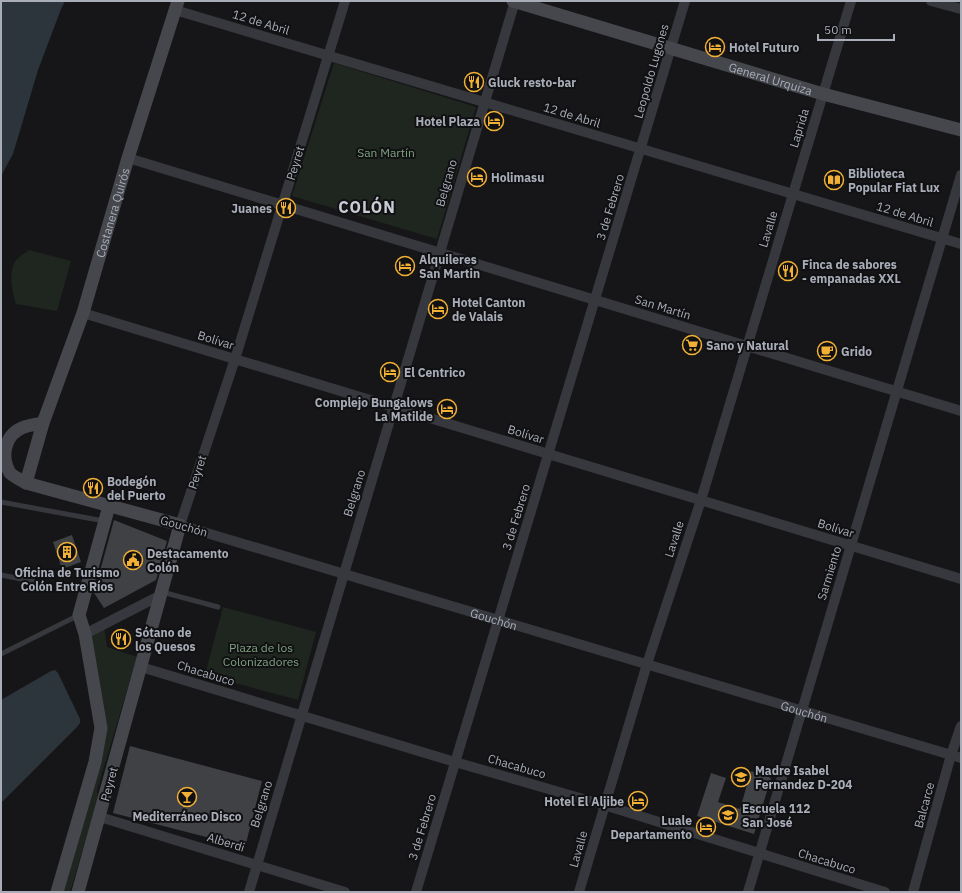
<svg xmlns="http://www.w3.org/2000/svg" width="962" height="893" viewBox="0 0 962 893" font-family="'IBM Plex Sans',sans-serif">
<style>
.green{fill:#1e261f}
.water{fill:#2c353c}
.building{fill:#404145}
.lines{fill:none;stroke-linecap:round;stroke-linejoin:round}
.lane{stroke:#37383d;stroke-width:5}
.street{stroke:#37383d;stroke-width:10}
.secondary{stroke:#45474d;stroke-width:13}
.labels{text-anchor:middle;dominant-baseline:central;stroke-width:4;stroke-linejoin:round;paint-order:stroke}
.street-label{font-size:12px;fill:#a8adb8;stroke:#111113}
.poi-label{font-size:12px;font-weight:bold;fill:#a8adb8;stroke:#111113;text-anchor:start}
.park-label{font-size:12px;fill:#7fa381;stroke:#111113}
.district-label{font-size:16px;font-weight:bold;letter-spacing:1px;fill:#c9ccd4;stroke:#111113}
</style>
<rect width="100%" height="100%" fill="#161618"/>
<!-- green -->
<path class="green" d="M334,63L476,107L437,239L292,196Z
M29,250L71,261L57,311L16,304C12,292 8,271 16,260C20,256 25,253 29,250Z
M223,607L316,632L298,700L205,675Z
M104,626L107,647L137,657L97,790L98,799L70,892H61L100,762L89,635Z"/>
<!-- water -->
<path class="water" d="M1,1H65L61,9L38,70L13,154L1,176Z
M55,670L58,673L80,719V723L76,728L1,803V700L51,671Z"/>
<!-- building -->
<path class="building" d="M114,520L167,541L156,580L104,608L94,593Z
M72,535L81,562L62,569L53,542Z
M130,746L262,781L245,847L113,813Z
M751,771L771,778L754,834L697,816L711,773L726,778L718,802L740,809Z"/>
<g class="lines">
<!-- lane -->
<path class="lane" d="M1,502L104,521
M1,575L37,582
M162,592L218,607
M1,654L79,615"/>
<!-- street -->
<g class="street">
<path id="s1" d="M345,1L235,359L180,525L961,758"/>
<path d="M931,1L961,9"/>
<path d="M175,10L961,244"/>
<path d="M128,158L961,411"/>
<path d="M83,313L961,579"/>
<path d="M85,634L161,595"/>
<path d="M141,667L455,762L604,805L885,892"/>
<path d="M100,817L345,892"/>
<path d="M249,892L515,1"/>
<path d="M416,892L685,1"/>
<path d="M579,892L647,664L701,500L851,1"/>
<path d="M748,892L961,175"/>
<path d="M913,892L951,755L961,726"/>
</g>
<!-- secondary -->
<g class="secondary">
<path id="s2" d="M513,1L823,94L961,130"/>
<path d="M43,423C37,424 30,425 24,427C5,434 0,456 10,473C14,477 21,480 26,483L180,525L78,892"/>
<path id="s3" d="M26,483L43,423L83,313L128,158L178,1"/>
<path d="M57,892L95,762L101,728L85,634L79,615L109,506"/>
</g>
</g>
<!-- icons -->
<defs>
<symbol id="hotel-ring" viewBox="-11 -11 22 22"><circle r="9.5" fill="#111113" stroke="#f2b134" stroke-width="1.5"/><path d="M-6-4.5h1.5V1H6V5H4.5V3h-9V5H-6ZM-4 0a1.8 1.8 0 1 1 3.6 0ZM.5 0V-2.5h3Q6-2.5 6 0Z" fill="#f2b134"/></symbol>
<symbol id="restaurant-ring" viewBox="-11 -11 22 22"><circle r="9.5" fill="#111113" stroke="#f2b134" stroke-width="1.5"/><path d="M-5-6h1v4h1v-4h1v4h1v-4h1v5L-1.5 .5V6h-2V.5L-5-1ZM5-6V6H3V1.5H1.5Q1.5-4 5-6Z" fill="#f2b134"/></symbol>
<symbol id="library-ring" viewBox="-11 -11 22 22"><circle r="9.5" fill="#111113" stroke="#f2b134" stroke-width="1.5"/><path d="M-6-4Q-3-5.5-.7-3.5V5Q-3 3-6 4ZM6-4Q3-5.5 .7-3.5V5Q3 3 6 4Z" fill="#f2b134"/></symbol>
<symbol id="supermarket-ring" viewBox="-11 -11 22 22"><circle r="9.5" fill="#111113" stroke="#f2b134" stroke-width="1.5"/><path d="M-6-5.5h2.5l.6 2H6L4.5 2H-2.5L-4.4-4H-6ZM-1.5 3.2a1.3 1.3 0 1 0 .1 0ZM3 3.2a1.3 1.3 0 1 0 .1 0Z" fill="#f2b134"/></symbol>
<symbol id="cafe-ring" viewBox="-11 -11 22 22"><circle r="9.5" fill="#111113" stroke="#f2b134" stroke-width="1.5"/><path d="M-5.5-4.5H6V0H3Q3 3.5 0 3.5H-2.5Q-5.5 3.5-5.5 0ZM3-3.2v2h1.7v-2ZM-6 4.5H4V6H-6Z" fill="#f2b134"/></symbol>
<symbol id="building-ring" viewBox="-11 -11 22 22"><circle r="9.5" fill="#111113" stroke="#f2b134" stroke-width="1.5"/><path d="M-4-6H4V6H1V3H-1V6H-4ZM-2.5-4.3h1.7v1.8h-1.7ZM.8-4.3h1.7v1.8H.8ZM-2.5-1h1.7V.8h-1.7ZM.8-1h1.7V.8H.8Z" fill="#f2b134"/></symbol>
<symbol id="civic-ring" viewBox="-11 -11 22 22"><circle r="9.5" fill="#111113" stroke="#f2b134" stroke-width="1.5"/><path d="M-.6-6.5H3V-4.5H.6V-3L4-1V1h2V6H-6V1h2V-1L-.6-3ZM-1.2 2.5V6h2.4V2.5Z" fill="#f2b134"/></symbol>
<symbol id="school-ring" viewBox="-11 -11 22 22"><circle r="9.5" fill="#111113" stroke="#f2b134" stroke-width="1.5"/><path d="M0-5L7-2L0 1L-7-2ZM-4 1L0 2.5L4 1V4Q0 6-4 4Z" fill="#f2b134"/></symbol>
<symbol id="bar-ring" viewBox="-11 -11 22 22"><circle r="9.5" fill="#111113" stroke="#f2b134" stroke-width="1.5"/><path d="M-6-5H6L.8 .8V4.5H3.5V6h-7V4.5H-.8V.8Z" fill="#f2b134"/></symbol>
</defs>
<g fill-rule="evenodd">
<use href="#hotel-ring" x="704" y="36" width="22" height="22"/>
<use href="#restaurant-ring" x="463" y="71" width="22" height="22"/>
<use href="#hotel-ring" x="483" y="110" width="22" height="22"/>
<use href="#hotel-ring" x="466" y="166" width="22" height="22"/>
<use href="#library-ring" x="823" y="169" width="22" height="22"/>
<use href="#restaurant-ring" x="275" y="197" width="22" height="22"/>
<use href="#hotel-ring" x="394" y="255" width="22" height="22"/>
<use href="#restaurant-ring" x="777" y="260" width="22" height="22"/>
<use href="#hotel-ring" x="427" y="298" width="22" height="22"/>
<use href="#supermarket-ring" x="681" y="334" width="22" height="22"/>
<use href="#cafe-ring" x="816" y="340" width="22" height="22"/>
<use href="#hotel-ring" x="379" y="361" width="22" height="22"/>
<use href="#hotel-ring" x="436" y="398" width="22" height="22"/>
<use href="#restaurant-ring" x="82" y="477" width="22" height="22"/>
<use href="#building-ring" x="56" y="541" width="22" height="22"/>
<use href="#civic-ring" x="122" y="549" width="22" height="22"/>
<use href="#restaurant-ring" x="110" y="628" width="22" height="22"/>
<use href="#school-ring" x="730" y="766" width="22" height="22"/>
<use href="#bar-ring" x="176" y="786" width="22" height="22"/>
<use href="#hotel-ring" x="627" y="790" width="22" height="22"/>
<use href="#school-ring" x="717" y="804" width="22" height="22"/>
<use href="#hotel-ring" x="695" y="816" width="22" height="22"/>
</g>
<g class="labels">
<!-- street labels -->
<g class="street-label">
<text transform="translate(261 22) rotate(17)">12 de Abril</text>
<text transform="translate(651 71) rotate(-74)">Leopoldo Lugones</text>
<text stroke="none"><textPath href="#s2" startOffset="269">General Urquiza</textPath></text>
<text transform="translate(572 115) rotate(17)">12 de Abril</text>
<text transform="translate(799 128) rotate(-73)">Laprida</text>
<text transform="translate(295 163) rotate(-73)">Peyret</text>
<text transform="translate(446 183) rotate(-74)">Belgrano</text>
<text transform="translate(610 207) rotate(-73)">3 de Febrero</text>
<text stroke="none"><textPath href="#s3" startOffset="284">Costanera Quirós</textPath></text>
<text transform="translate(905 214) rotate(17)">12 de Abril</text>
<text transform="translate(768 229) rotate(-73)">Lavalle</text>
<text transform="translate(663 307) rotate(17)">San Martín</text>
<text transform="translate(216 340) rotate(17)">Bolívar</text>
<text transform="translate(526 434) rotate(17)">Bolívar</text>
<text transform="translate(197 472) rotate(-72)">Peyret</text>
<text transform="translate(354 493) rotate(-73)">Belgrano</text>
<text transform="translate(516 517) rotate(-73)">3 de Febrero</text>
<text transform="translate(184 526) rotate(16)">Gouchón</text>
<text transform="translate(836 528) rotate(17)">Bolívar</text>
<text transform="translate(674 539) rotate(-72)">Lavalle</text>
<text transform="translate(829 573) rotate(-73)">Sarmiento</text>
<text stroke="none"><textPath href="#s1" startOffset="877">Gouchón</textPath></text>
<text transform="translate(206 673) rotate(17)">Chacabuco</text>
<text stroke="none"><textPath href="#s1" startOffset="1201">Gouchón</textPath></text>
<text transform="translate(517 766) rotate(16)">Chacabuco</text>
<text transform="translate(109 784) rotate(-75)">Peyret</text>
<text transform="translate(261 804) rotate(-73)">Belgrano</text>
<text transform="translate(924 805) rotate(-75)">Balcarce</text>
<text transform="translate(422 827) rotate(-73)">3 de Febrero</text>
<text transform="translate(226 842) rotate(17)">Alberdi</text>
<text transform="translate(578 849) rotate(-74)">Lavalle</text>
<text transform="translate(827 861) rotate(17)">Chacabuco</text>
</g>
<!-- poi labels -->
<g class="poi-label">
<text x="729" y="47">Hotel Futuro</text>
<text x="488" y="82">Gluck resto-bar</text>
<text x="480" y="121" text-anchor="end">Hotel Plaza</text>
<text x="848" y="173">Biblioteca<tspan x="848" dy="14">Popular Fiat Lux</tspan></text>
<text x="491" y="177">Holimasu</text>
<text x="272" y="208" text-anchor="end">Juanes</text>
<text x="419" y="259">Alquileres<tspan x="419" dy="14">San Martin</tspan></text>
<text x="802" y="264">Finca de sabores<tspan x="802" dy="14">- empanadas XXL</tspan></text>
<text x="452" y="302">Hotel Canton<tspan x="452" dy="14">de Valais</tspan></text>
<text x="706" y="345">Sano y Natural</text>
<text x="841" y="351">Grido</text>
<text x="404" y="372">El Centrico</text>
<text x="433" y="402" text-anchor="end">Complejo Bungalows<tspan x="433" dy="14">La Matilde</tspan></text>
<text x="107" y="481">Bodegón<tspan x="107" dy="14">del Puerto</tspan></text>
<text x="147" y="553">Destacamento<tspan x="147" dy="14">Colón</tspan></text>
<text x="67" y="572" text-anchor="middle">Oficina de Turismo<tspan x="67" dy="14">Colón Entre Ríos</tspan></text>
<text x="135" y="632">Sótano de<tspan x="135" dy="14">los Quesos</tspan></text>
<text x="755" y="770">Madre Isabel<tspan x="755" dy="14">Fernandez D-204</tspan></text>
<text x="624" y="801" text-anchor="end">Hotel El Aljibe</text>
<text x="742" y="808">Escuela 112<tspan x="742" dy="14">San José</tspan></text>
<text x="187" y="816" text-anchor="middle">Mediterráneo Disco</text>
<text x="692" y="820" text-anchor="end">Luale<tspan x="692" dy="14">Departamento</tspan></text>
</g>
<!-- park labels -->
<g class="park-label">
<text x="386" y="152">San Martín</text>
<text x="261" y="647">Plaza de los<tspan x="261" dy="14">Colonizadores</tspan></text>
</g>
<!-- district labels -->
<g class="district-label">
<text x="367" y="207">COLÓN</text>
</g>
</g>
<!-- border -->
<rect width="962" height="893" fill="none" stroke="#a8adb8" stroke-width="4"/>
<!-- scale -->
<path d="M818 34v6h76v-6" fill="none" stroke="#a8adb8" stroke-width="2"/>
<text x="824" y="34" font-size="12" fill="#a8adb8" stroke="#111113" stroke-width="3" paint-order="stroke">50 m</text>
</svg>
